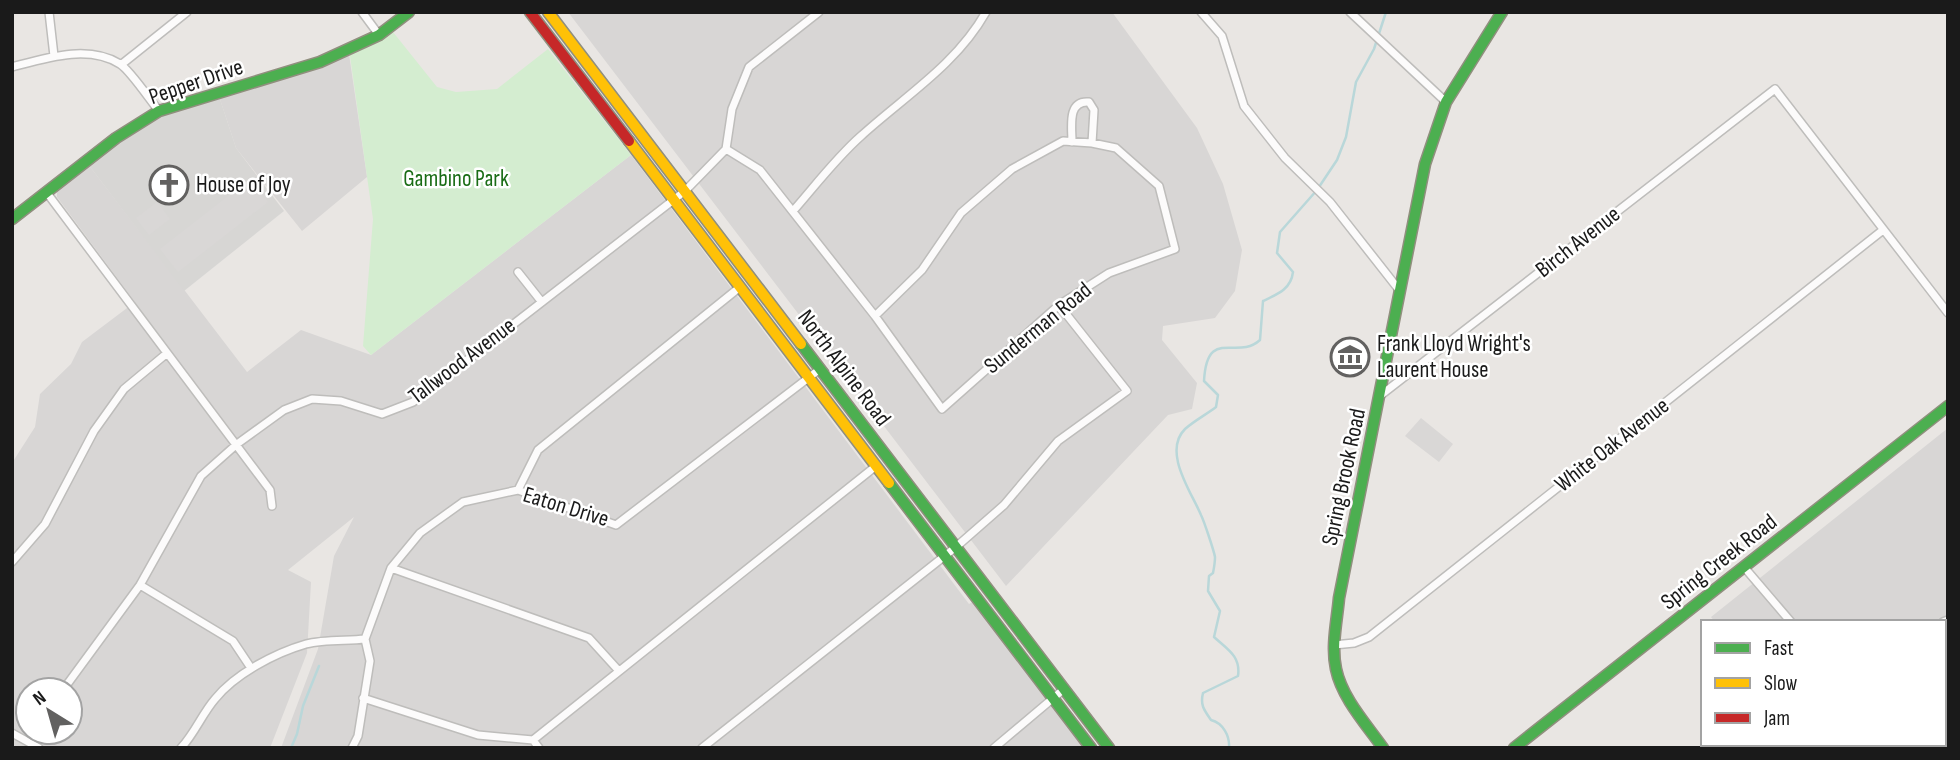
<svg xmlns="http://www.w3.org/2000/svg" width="1960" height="760" viewBox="0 0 1960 760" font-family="'Sofia Sans Condensed',sans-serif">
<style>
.residential{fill:#d8d6d5;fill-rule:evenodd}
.religious{fill:#d7d6d4}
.park{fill:#d4edd0}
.parking{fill:#d9d7d6}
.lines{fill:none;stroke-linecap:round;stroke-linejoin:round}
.stream{stroke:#b9d7d9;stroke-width:2.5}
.street-casing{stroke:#bebdbb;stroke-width:10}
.fast-casing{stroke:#908f7e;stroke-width:13}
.slow-casing{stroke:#908f7e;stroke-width:13}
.jam-casing{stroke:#908f7e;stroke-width:13}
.street{stroke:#fcfbfb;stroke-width:7}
.fast{stroke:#4caf50;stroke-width:10}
.slow{stroke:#ffc107;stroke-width:10}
.jam{stroke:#c62828;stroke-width:10}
.labels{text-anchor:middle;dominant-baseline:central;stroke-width:5;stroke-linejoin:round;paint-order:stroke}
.street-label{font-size:23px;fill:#1a1a1a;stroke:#fff}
.park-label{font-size:23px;fill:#196c15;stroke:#fff}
.poi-label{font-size:23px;fill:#1a1a1a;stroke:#fff;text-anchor:start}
</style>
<rect width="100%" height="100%" fill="#e9e6e3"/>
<!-- residential -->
<path class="residential" d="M568,12H1112L1197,128L1223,184L1242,250L1235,291L1215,318L1163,326L1162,340L1197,383L1192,409L1168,415L1006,586Z
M349,54L367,177L302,231L236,148L219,96L296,75Z
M631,155L969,604L974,601L1084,748H281L318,649L334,556L354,517L288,570L311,582L307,653L270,748H12V463L35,427L40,394L71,364L82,342L135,302L57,197V189L88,164L247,372L301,330L371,355ZM28,690H70V732H28Z
M1948,428V748H1797L1796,744H1944V622H1715L1711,617Z"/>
<!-- religious -->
<path class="religious" d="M219,96L236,148L284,211L184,291L88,164L110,145L150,121L170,111Z"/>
<!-- park -->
<path class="park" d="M393,32L437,87L456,92L497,89L548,49L631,155L371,355L363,346L373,219L349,49L370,46Z"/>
<!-- parking -->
<path class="parking" d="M250,179L268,202L178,272L160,249Z
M157,202L170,219L149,235L136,218Z
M1421,418L1453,444L1439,462L1405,436Z"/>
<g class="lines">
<!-- stream -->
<path class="stream" d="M291,748L297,734L303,706L319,666
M1229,748C1230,736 1223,723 1211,720C1204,710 1200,705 1203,693L1238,676C1241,656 1227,649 1214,637L1220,611L1208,591L1209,576L1213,573C1214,568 1215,562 1215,557C1214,551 1204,521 1201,515C1192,493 1162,452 1185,429C1194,421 1207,414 1216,407L1218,395L1204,381C1207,326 1237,361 1260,340L1263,301C1278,294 1291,289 1293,272L1277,253L1280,232L1317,190L1337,160L1346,137L1356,82L1374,49L1386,12"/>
<defs>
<path id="street" d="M49,12L54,56
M362,12L379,35
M1201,12L1222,36L1244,106L1285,158L1330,202L1400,291
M1350,12L1446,102
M122,64L187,12
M12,67C46,58 88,44 120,64C130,70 150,100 159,111
M1072,142C1072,127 1067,100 1089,102L1094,110L1092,143
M726,149L760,170L875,316L942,409L1059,305L1109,273L1175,249L1159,186L1116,148L1092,143L1063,141L1012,169L961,213L922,270L875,316
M47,193L270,490L272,506
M793,211C815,186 836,158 861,136C905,96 956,65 986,12
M518,272L541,301
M1381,395L1775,89L1948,313
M518,490L538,450L740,287
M12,562L45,524L94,431L124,389L166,354
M1744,567L1791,622
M391,568L589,638L619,671
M140,585L233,641L251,668
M1943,622L1948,620
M1334,645L1354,643L1369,637L1883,230
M63,690L140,585L201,476L237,444L284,410L312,399L341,401L382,414L413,402L685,191L726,149L732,109L749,67L819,12
M363,698L478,735L533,740L539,748
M12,733L39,748
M533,740L876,466
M1844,744V748
M181,748C195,733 202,714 215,699C235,674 275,653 306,644C324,639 347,641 365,639
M352,748L358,736L370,661L365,639L391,568L420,533L463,502L518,490L616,525L820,369
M702,748L956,547L1004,505L1058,441L1127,391L1059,305
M994,748L1064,689
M1932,748L1942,744"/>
<path id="fast" d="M12,219L116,138L159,111L320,62L379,35L409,12
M801,344L1109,748
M889,483L1091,748
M1383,748C1366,724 1342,698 1336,669C1331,646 1337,621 1339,598L1425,164L1446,102L1502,12
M1514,748L1948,406"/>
<path id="slow" d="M548,12L801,344
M629,141L889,483"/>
<path id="jam" d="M530,12L629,141"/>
</defs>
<!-- street casing -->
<use href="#street" class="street-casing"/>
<!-- fast casing -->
<use href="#fast" class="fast-casing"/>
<!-- slow casing -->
<use href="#slow" class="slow-casing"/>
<!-- jam casing -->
<use href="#jam" class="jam-casing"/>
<!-- street -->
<use href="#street" class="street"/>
<!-- fast -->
<use href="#fast" class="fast"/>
<!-- slow -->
<use href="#slow" class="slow"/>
<!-- jam -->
<use href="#jam" class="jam"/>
</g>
<!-- icons -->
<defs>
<symbol id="church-ring" viewBox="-11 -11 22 22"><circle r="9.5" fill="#fff" stroke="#626160" stroke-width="1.5"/><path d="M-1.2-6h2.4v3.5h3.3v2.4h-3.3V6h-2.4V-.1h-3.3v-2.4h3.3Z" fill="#626160"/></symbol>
<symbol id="museum-ring" viewBox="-11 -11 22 22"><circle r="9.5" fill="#fff" stroke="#626160" stroke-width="1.5"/><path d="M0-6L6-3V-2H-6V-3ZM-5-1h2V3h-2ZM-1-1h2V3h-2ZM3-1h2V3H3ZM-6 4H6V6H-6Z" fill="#626160"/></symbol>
</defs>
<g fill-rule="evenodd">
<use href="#church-ring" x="147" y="163" width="44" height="44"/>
<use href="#museum-ring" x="1328" y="335" width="44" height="44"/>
</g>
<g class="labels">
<!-- street labels -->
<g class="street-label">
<text transform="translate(196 82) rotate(-19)">Pepper Drive</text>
<text transform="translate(1578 242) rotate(-38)">Birch Avenue</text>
<text transform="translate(1038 328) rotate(-39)">Sunderman Road</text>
<text transform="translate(462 361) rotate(-37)">Tallwood Avenue</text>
<text transform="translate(844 368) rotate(53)">North Alpine Road</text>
<text transform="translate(1612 445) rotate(-38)">White Oak Avenue</text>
<text transform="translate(1344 477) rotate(-78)">Spring Brook Road</text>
<text transform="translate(566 507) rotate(17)">Eaton Drive</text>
<text transform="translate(1719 562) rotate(-38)">Spring Creek Road</text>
</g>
<!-- park labels -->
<g class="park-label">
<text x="456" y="179">Gambino Park</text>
</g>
<!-- poi labels -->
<g class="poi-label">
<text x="196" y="185">House of Joy</text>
<text x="1377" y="344">Frank Lloyd Wright's<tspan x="1377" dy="26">Laurent House</tspan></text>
</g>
</g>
<!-- border -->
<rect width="1960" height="760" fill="none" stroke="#1a1a1a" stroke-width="28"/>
<!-- legend -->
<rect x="1701" y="620" width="245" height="126" fill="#ffffff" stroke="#a3a3a3" stroke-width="2"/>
<rect x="1715" y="643" width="35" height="10" fill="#4caf50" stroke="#a3a3a3" stroke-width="2"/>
<text x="1764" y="655" font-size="21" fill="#1a1a1a">Fast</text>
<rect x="1715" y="678" width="35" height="10" fill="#ffc107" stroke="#a3a3a3" stroke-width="2"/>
<text x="1764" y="690" font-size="21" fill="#1a1a1a">Slow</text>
<rect x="1715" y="713" width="35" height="10" fill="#c62828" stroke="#a3a3a3" stroke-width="2"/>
<text x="1764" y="725" font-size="21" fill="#1a1a1a">Jam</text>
<!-- north arrow -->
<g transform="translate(49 711) rotate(323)"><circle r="33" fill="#ffffff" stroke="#a3a3a3" stroke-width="2"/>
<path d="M0-5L12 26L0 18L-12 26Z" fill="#626160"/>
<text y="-10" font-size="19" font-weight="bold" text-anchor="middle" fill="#1a1a1a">N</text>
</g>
</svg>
